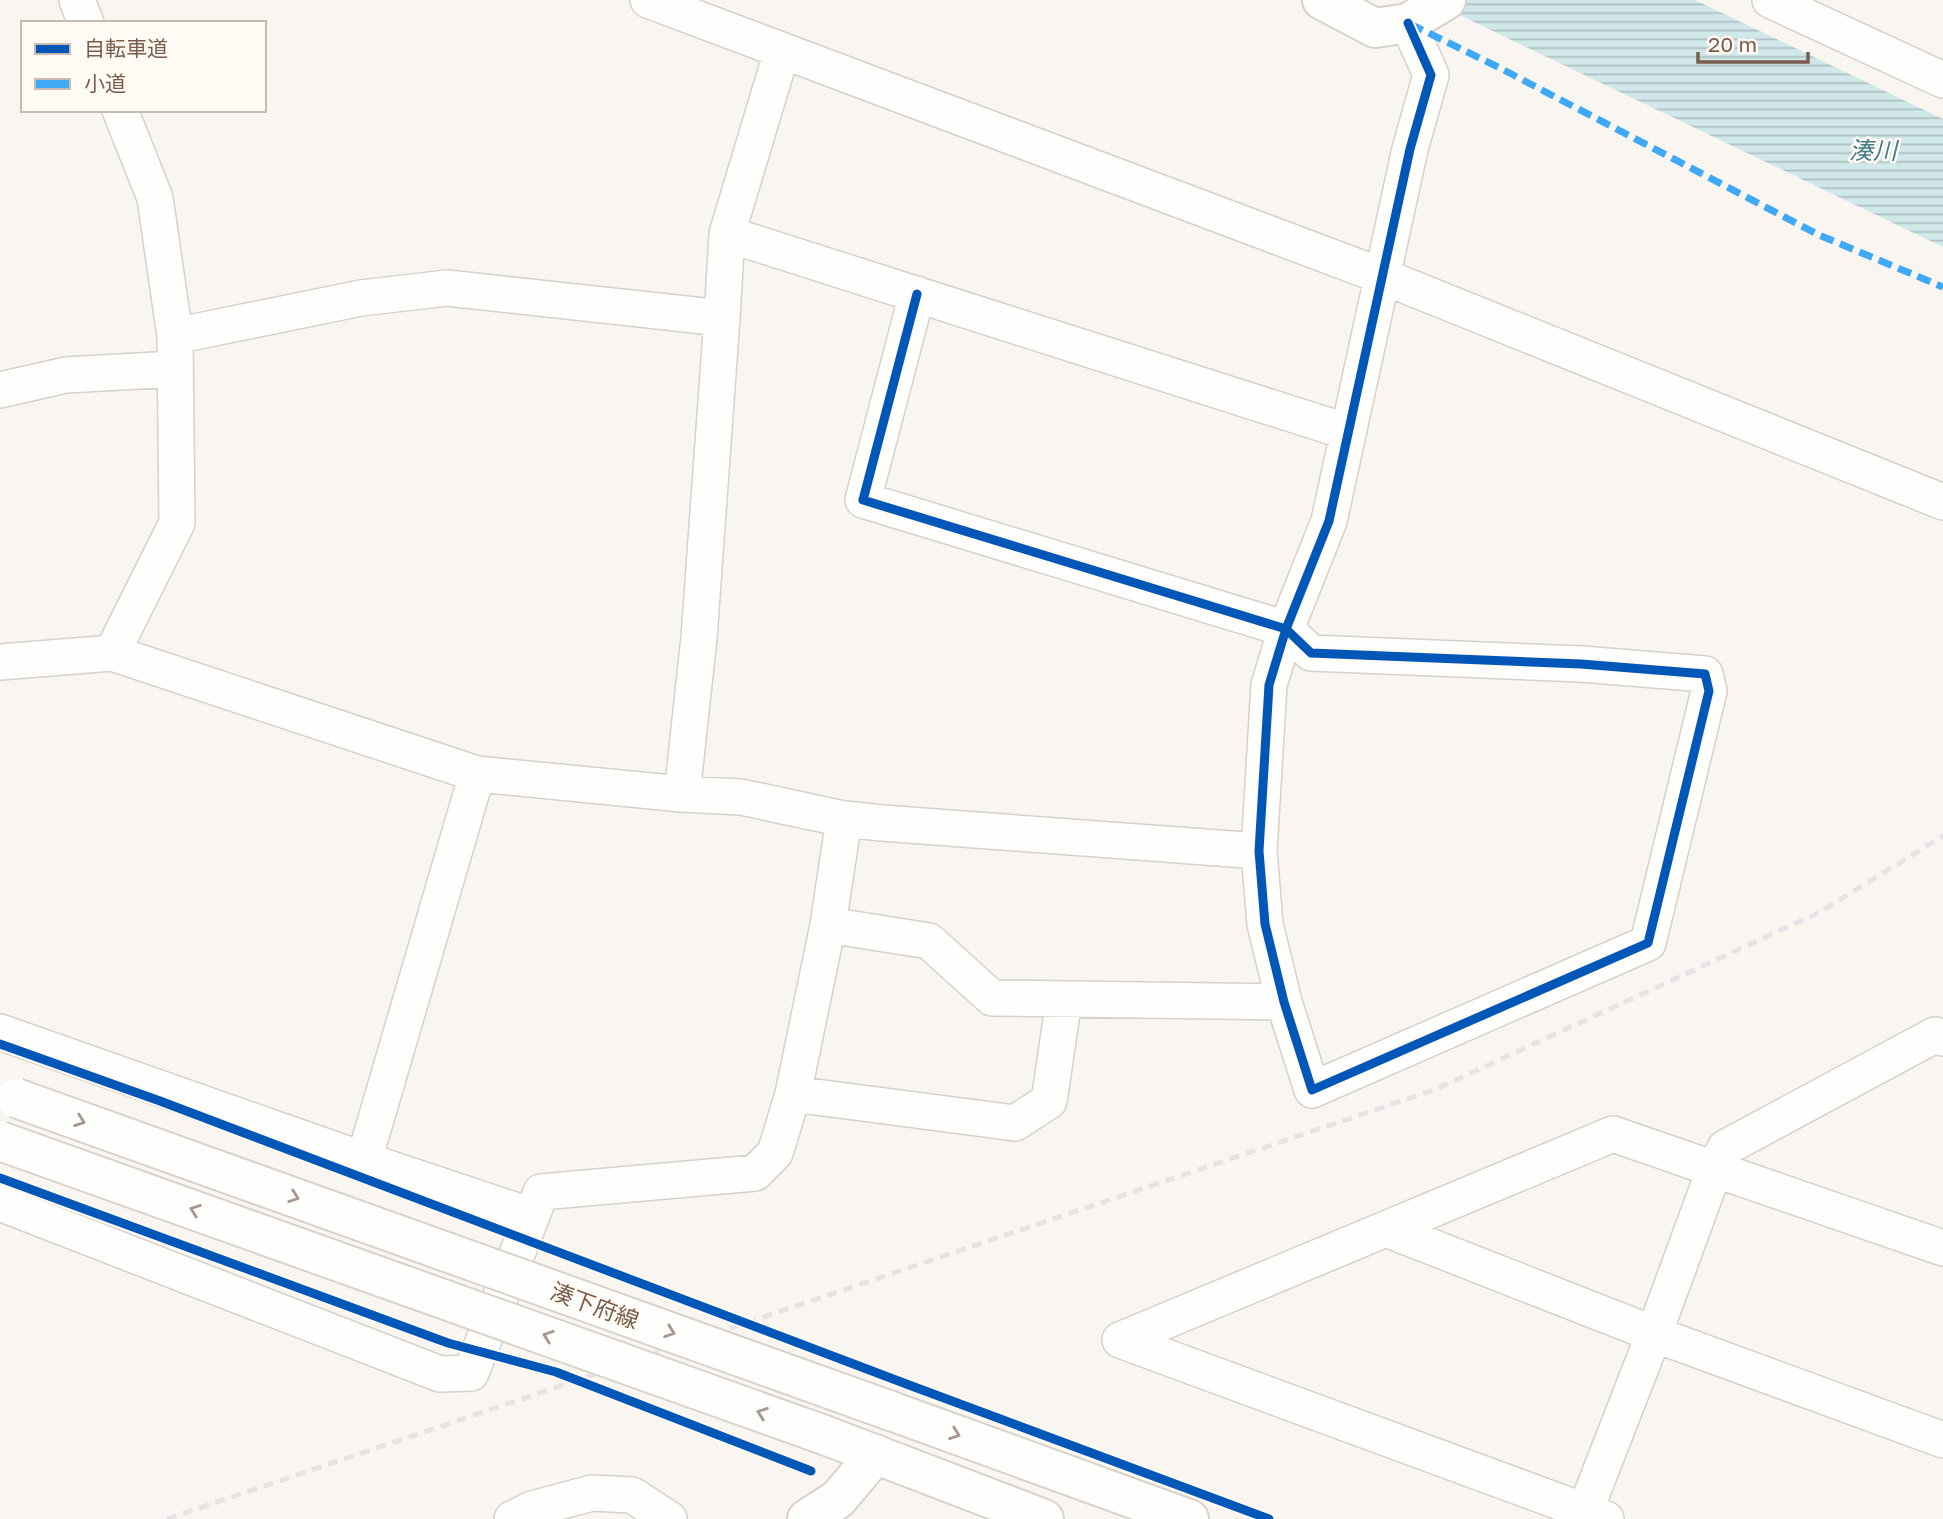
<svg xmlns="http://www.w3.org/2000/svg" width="1943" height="1519" viewBox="0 0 1943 1519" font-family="'Golos Text','Noto Sans JP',sans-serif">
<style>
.water{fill:url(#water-rules)}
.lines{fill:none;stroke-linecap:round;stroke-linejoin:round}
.street-casing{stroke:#d7d1cb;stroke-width:38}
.secondary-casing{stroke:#d9d2cb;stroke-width:42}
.street{stroke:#fefefd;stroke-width:35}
.secondary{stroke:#fefefd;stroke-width:38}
.rail{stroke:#e6e3e7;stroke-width:5;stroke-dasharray:10 7;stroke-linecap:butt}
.secondary-bridge-casing{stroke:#d9d2cb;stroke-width:42;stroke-linecap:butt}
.secondary-bridge{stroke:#fefefd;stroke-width:38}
.quiet{stroke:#3fa9f5;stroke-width:7;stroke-dasharray:14 7;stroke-linecap:butt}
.cycleway-casing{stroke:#fffaf3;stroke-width:13}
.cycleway{stroke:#0057b8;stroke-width:9}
.oneway{stroke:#a8958b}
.labels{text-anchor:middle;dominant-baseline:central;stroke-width:5;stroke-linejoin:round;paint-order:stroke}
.street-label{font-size:23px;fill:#7a5c4d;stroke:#fffaf3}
.water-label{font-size:24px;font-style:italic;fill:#437c86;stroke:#fffaf3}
</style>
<defs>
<pattern id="water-rules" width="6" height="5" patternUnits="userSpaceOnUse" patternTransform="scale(1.75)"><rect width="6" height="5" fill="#d0e8ea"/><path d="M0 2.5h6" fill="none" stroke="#aebfc0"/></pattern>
</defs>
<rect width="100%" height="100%" fill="#f9f5f0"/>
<!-- water -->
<path class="water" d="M1428,0H1695L1943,119V247Z"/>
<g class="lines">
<defs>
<path id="street" d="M77,0L86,23
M648,0L1382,276L1943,502
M1770,0L1943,80
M727,234L1348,432
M917,294L863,500L1286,629L1311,653L1581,664L1705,674L1709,691L1648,943L1312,1090L1284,1002L1265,924L1259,851L1269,685L1286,629L1329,521L1410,149L1431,75L1408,23
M175,336L361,298L447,288L722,318L727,234L782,51
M0,390L66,375L174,369
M112,653L177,523L175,336L155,198L120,110
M0,662L112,653L477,774L682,794L741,797L844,819L882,823L1259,851
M682,794L699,638L722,318
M828,925L929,941L992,998L1284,1002
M0,1032L364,1160L532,1216
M793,1094L1015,1123L1049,1101L1064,1000
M364,1160L477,774
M0,1203L440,1374L471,1373L541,1192L755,1173L775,1153L793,1094L828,925L844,819
M1386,1229L1654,1334L1943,1440
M512,1519L532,1509L592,1493L632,1495L669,1519
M1582,1519L1654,1334L1715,1168L1725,1148L1935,1035L1943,1038
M1606,1519L1120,1340L1613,1134L1943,1248"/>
<path id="secondary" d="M1322,0L1375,28L1408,23L1446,0
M891,1411L1189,1519
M827,1436L1044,1519
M807,1519L838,1499L876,1454"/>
</defs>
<!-- street casing -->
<use href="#street" class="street-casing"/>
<!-- secondary casing -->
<use href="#secondary" class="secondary-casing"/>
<!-- street -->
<use href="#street" class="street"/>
<!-- secondary -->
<use href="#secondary" class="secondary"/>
<!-- rail -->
<path class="rail" d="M167,1519L1434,1090L1820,912L1943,836"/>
<defs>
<path id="secondary-bridge" d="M16,1098L891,1411
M0,1141L827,1436"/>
</defs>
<!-- secondary-bridge casing -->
<use href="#secondary-bridge" class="secondary-bridge-casing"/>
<!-- secondary-bridge -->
<use href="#secondary-bridge" class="secondary-bridge"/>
<!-- quiet -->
<path class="quiet" d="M1410,24L1498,67L1819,235L1943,287"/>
<defs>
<path id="cycleway" d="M917,294L863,500L1286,629L1311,653L1581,664L1705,674L1709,691L1648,943L1312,1090L1284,1002L1265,924L1259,851L1269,685L1286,629L1329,521L1410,149L1431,75L1408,23
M0,1044L160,1101L909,1385L1269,1519
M0,1178L448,1343L556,1372L811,1471"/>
</defs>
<!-- cycleway casing -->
<use href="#cycleway" class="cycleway-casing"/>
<!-- cycleway -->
<use href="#cycleway" class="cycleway"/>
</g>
<!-- one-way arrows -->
<defs><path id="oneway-chevron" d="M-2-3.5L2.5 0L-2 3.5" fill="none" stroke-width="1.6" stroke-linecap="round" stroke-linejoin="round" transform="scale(1.75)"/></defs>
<g class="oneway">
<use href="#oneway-chevron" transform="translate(80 1121) rotate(20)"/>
<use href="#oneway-chevron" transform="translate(294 1197) rotate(20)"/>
<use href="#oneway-chevron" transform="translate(195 1210) rotate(-160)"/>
<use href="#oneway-chevron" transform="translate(670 1332) rotate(20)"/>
<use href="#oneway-chevron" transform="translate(548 1336) rotate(-160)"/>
<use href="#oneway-chevron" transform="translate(762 1413) rotate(-160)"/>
<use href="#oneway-chevron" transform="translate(955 1434) rotate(20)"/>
</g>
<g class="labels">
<!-- street labels -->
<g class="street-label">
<text transform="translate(595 1305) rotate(20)">湊下府線</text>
</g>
<!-- water labels -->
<g class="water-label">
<text x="1873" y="149">湊川</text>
</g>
</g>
<!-- legend -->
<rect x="21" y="21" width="245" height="91" fill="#fffaf3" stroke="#cabbb1" stroke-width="2"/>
<rect x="35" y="44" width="35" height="10" fill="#0057b8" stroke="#cabbb1" stroke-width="2"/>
<text x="84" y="56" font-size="21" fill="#7a5c4d">自転車道</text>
<rect x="35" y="79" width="35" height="10" fill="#3fa9f5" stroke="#cabbb1" stroke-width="2"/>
<text x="84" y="91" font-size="21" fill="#7a5c4d">小道</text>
<!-- scale -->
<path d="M1698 52v10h110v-10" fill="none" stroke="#7a5c4d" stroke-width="3.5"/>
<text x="1708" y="52" font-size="21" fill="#7a5c4d" stroke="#fffaf3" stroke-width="5" paint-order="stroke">20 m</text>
</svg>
